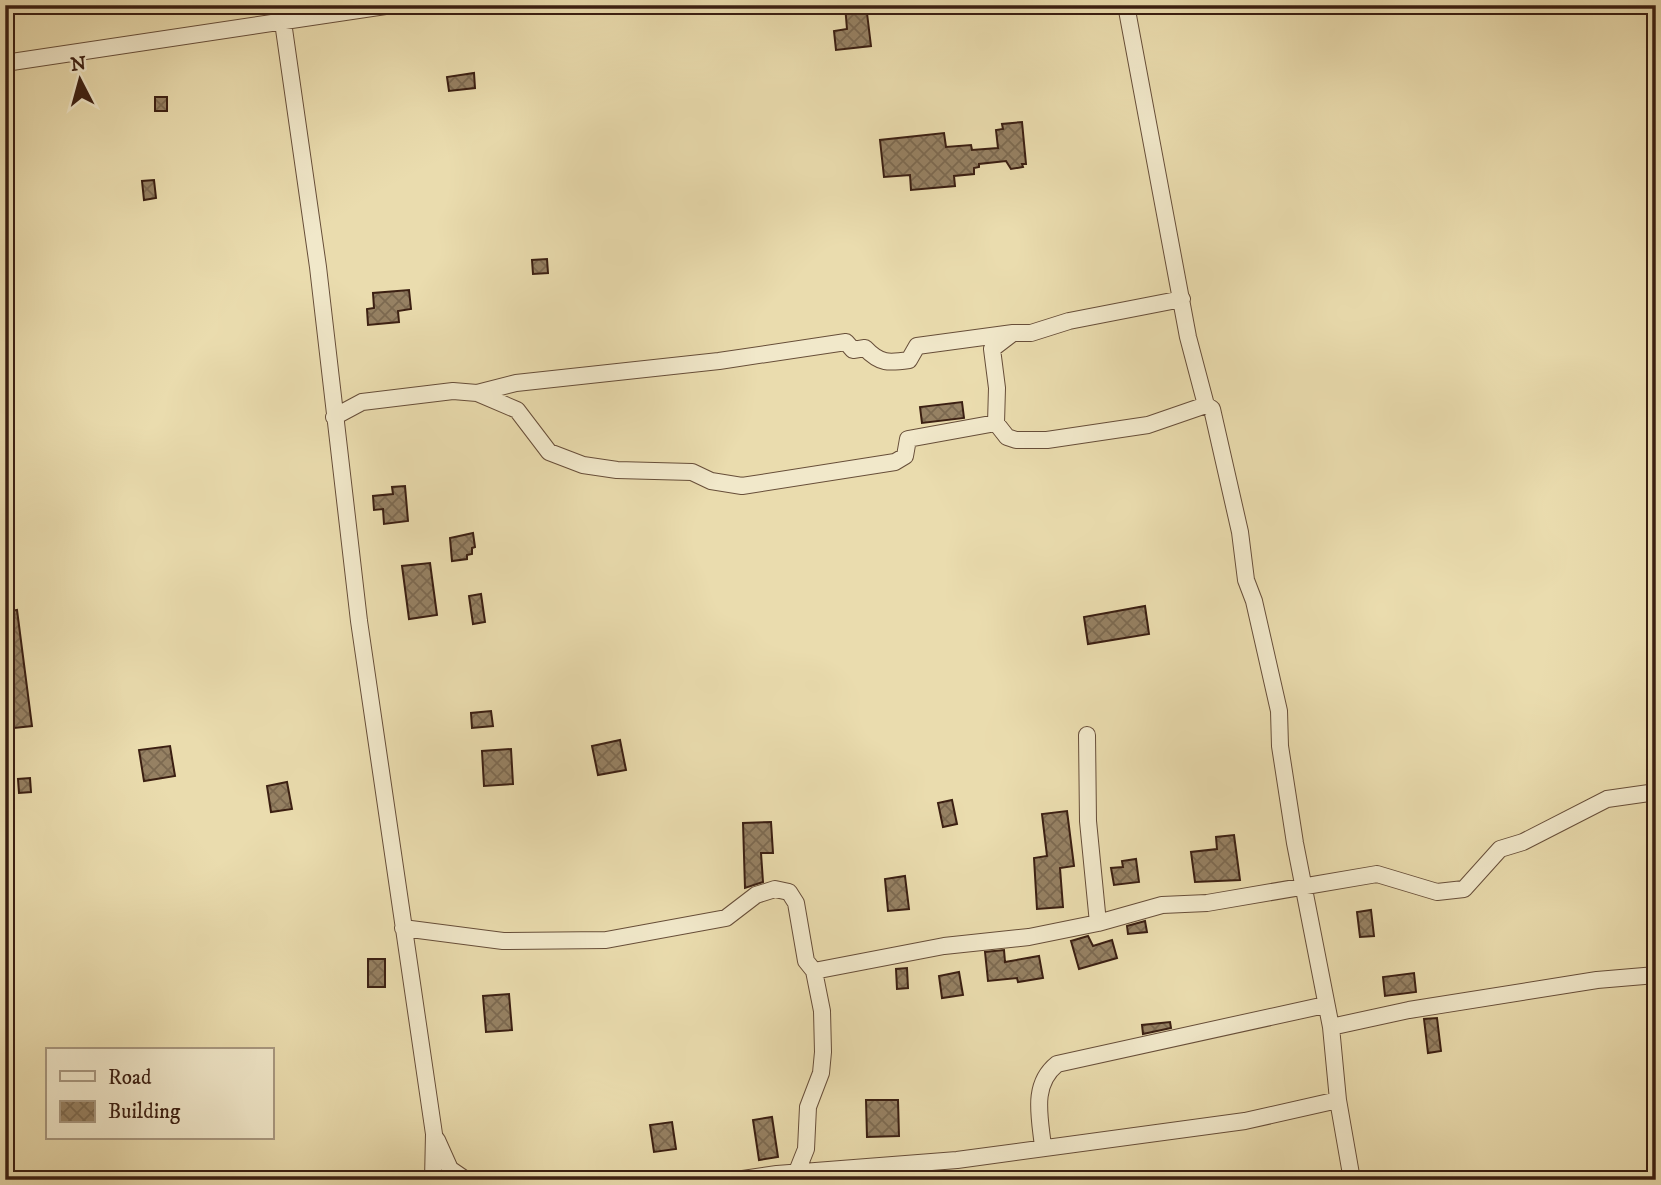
<svg xmlns="http://www.w3.org/2000/svg" width="1661" height="1185" viewBox="0 0 1661 1185" font-family="'IM FELL DW Pica',serif">
<style>
.building{fill:url(#building-cross-hatch);stroke:#3b1f12;stroke-width:2}
.lines{fill:none;stroke-linecap:round;stroke-linejoin:round}
.minor-casing{stroke:#674e39;stroke-width:18}
.minor{stroke:#f1e8ca;stroke-width:16}
</style>
<defs>
<pattern id="building-cross-hatch" width="8" height="8" patternUnits="userSpaceOnUse" patternTransform="scale(1.75)"><rect width="8" height="8" fill="#968163"/><path d="M0 0l8 8M0 8l8-8" fill="none" stroke="#7c6950"/></pattern>
</defs>
<rect width="100%" height="100%" fill="#eadcae"/>
<filter id="stains"><feTurbulence type="fractalNoise" baseFrequency=".00286" numOctaves="4"/><feColorMatrix values="0 0 0 0 .2 0 0 0 0 .09 0 0 0 0 .02 0 0 0 .5 -.17"/></filter>
<radialGradient id="worn" r=".72"><stop offset=".6" stop-color="#630" stop-opacity="0"/><stop offset="1" stop-color="#630" stop-opacity=".3"/></radialGradient>
<!-- building -->
<path class="building" d="M845,5H866L871,46L836,50L834,31L847,29Z
M474,73L475,88L449,91L447,77Z
M155,97H167V111H155Z
M1022,122L1026,164H1022L1023,167L1011,169L1006,161L979,164V167L974,168V174L954,176L955,186L911,190L910,175L884,177L880,140L944,133L946,147L971,145L972,150L998,148L996,130L1003,129L1002,124Z
M154,180L156,198L144,200L142,181Z
M547,259L548,273L533,274L532,260Z
M409,290L411,309L398,311L399,322L368,325L367,309L374,308L373,293Z
M962,402L964,418L922,423L920,407Z
M405,486L408,521L384,524L383,509L374,510L373,496L393,494L392,487Z
M473,533L475,547L472,548V554L467,555V559L452,561L450,538Z
M430,563L437,615L409,619L402,566Z
M481,594L485,622L473,624L469,596Z
M1145,606L1149,634L1088,644L1084,617Z
M17,610L32,726L5,729V715H10L5,675V612Z
M491,711L493,726L472,728L471,713Z
M620,740L626,770L598,775L592,746Z
M170,746L175,776L144,781L139,750Z
M511,749L513,784L484,786L482,751Z
M30,778L31,792L19,793L18,779Z
M287,782L292,809L271,812L267,786Z
M952,800L957,824L943,827L938,803Z
M1067,811L1074,866L1060,868L1063,907L1037,909L1034,858L1047,856L1042,814Z
M771,822L773,853H761L763,882L745,888L743,823Z
M1234,835L1240,880L1195,882L1191,852L1217,849L1216,837Z
M1136,859L1139,882L1114,885L1111,868L1123,867L1122,861Z
M905,876L909,909L888,911L885,879Z
M1371,910L1374,936L1360,937L1357,912Z
M1145,921L1147,932L1128,934L1127,926Z
M1088,936L1093,946L1112,940L1117,958L1079,969L1071,941Z
M1004,950L1005,962L1039,956L1043,978L1018,982L1017,978L988,981L985,952Z
M368,959H385V987H368Z
M907,968L908,988L897,989L896,969Z
M959,972L963,995L942,998L939,976Z
M1414,973L1416,992L1385,996L1383,977Z
M509,994L512,1030L486,1032L483,996Z
M1437,1018L1441,1051L1428,1053L1424,1019Z
M1170,1022L1171,1028L1143,1034L1142,1025Z
M866,1100H898L899,1136L867,1137Z
M772,1117L778,1157L759,1160L753,1120Z
M672,1122L676,1149L654,1152L650,1125Z"/>
<g class="lines">
<defs>
<path id="minor" d="M285,5L283,22L318,267L359,621L434,1134L433,1180
M1126,5L1188,337L1206,405L1212,409L1240,532L1246,580L1254,601L1279,711L1280,746L1295,843L1331,1027L1338,1100L1352,1180
M5,63L392,5
M477,393L517,410L549,452L583,465L617,470L692,472L711,481L742,486L895,462L905,456L908,439L996,423L1007,437L1016,440H1047L1148,425L1206,405
M334,417L362,402L453,391L477,393L516,383L719,361L846,342L853,350L865,348C880,364 889,363 909,360L917,346L1013,333
M996,423L997,388L992,349L1013,333H1031L1069,321L1182,299
M1087,735L1088,821L1098,923
M403,928L503,941L606,940L726,918L756,895L775,889L789,892L796,903L806,961L814,971L822,1011L823,1052L821,1073L808,1107L806,1149L796,1174
M814,971L944,946L1029,937L1098,923L1162,905L1207,903L1377,874L1437,892L1464,889L1500,849L1523,842L1607,799L1656,792
M1331,1027L1409,1010L1597,980L1656,975
M437,1140L450,1169L466,1180
M1043,1147C1040,1117 1031,1085 1057,1064L1325,1005
M736,1180L777,1174L957,1160L1245,1121L1338,1100"/>
</defs>
<!-- minor casing -->
<use href="#minor" class="minor-casing"/>
<!-- minor -->
<use href="#minor" class="minor"/>
</g>
<!-- margin -->
<rect width="1661" height="1185" fill="none" stroke="#eadcae" stroke-width="28"/>
<rect x="7" y="7" width="1647" height="1171" fill="none" stroke="#3b1f12" stroke-width="3.5"/>
<rect x="14" y="14" width="1633" height="1157" fill="none" stroke="#3b1f12" stroke-width="2"/>
<!-- legend -->
<rect x="46" y="1048" width="228" height="91" fill="#f1e8ca" stroke="#a89880" stroke-width="2"/>
<rect x="60" y="1071" width="35" height="10" fill="#f1e8ca" stroke="#a89880" stroke-width="2"/>
<text x="108" y="1084" font-size="21" fill="#3b1f12">Road</text>
<rect x="60" y="1101" width="35" height="21" fill="url(#building-cross-hatch)" stroke="#a89880" stroke-width="2"/>
<text x="108" y="1118" font-size="21" fill="#3b1f12">Building</text>
<!-- north arrow -->
<g transform="translate(80 80) rotate(354)" stroke="#f1e8ca" stroke-width="5" paint-order="stroke">
<path d="M0-5L12 26L0 18L-12 26Z" fill="#3b1f12"/>
<text y="-10" font-size="19" font-weight="bold" text-anchor="middle" fill="#3b1f12">N</text>
</g>
<rect width="100%" height="100%" filter="url(#stains)"/>
<rect width="100%" height="100%" fill="url(#worn)"/>
</svg>
